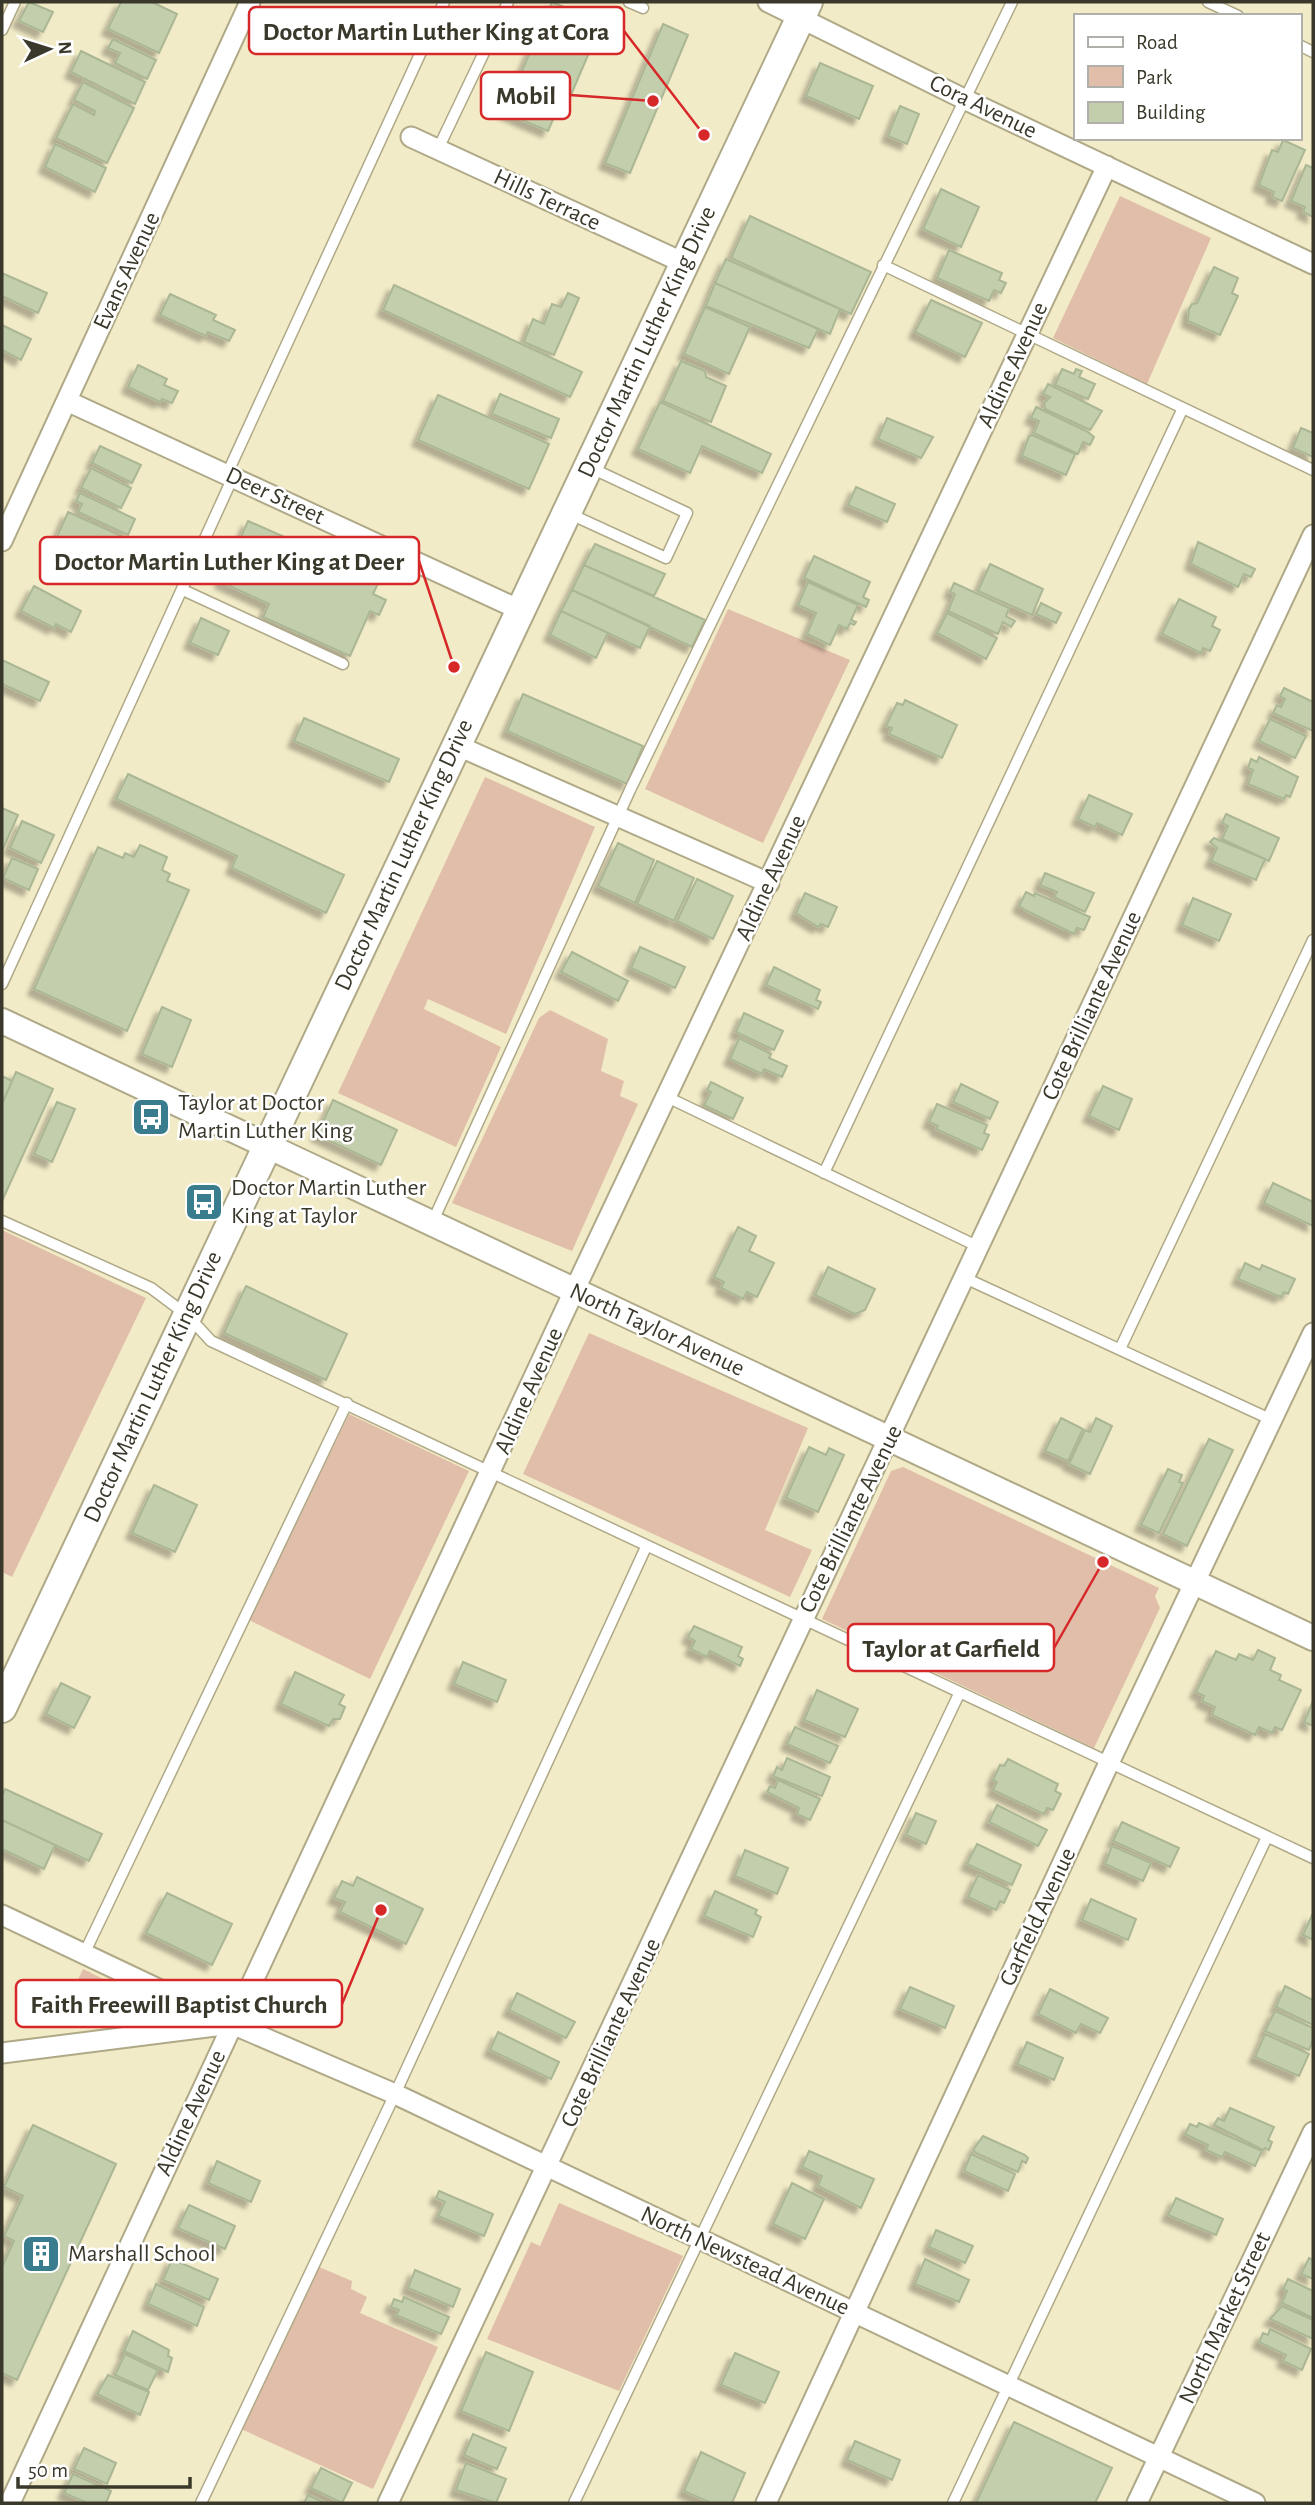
<svg xmlns="http://www.w3.org/2000/svg" width="1315" height="2505" viewBox="0 0 1315 2505" font-family="'Alegreya Sans',sans-serif">
<style>
.green{fill:#e1bea9}
.park{fill:url(#park-tufts)}
.building{fill:#c3cead;stroke:#abb695;stroke-width:2;filter:url(#shadow)}
.lines{fill:none;stroke-linecap:round;stroke-linejoin:round}
.service-casing{stroke:#afa987;stroke-width:13}
.minor-casing{stroke:#afa987;stroke-width:23}
.tertiary-casing{stroke:#afa987;stroke-width:28}
.secondary-casing{stroke:#afa987;stroke-width:32}
.service{stroke:#fff;stroke-width:10}
.minor{stroke:#fff;stroke-width:19}
.tertiary{stroke:#fff;stroke-width:24}
.secondary{stroke:#fff;stroke-width:28}
.labels{text-anchor:middle;dominant-baseline:central;stroke-width:5;stroke-linejoin:round;paint-order:stroke}
.street-label{font-size:24px;fill:#3a382a;stroke:#fff}
.poi-label{font-size:24px;fill:#3a382a;stroke:#fff;text-anchor:start}
.leader{fill:none;stroke:#d62828;stroke-width:2.5}
.callout-dot{fill:#d62828;stroke:#fff;stroke-width:2.5}
.callout{fill:#fff;stroke:#d62828;stroke-width:2.5}
.callout-label{font-size:26px;text-anchor:middle;font-weight:bold;fill:#3a382a}
</style>
<defs>
<pattern id="park-tufts" width="24" height="20" patternUnits="userSpaceOnUse" patternTransform="scale(1.75)"><rect width="24" height="20" fill="#e1bea9"/><path d="M3 7l-1-3M5 7V3M7 7l1-3M15 17l-1-3M17 17v-4M19 17l1-3" fill="none" stroke="#b79b8a"/></pattern>
<filter id="shadow"><feDropShadow dx="-6" dy="6" stdDeviation="2" flood-color="#0004"/></filter>
</defs>
<rect width="100%" height="100%" fill="#f2ebc7"/>
<!-- green -->
<path class="green" d="M1120,196L1211,238L1147,384L1053,338Z
M728,609L850,660L763,843L645,789Z
M485,777L595,827L506,1034L428,999L424,1009L501,1047L456,1147L338,1093Z
M550,1010L608,1039L601,1071L624,1081L620,1096L638,1104L572,1251L452,1203L539,1018Z
M2,1230L146,1298L12,1577L2,1572Z
M589,1333L808,1428L765,1530L812,1550L790,1597L523,1474Z
M349,1414L469,1471L370,1679L249,1620Z
M903,1467L1159,1588L1155,1596L1160,1608L1094,1748L822,1619L891,1471Z
M559,2203L683,2256L619,2391L487,2339L531,2242L540,2246Z
M319,2267L352,2281L351,2289L367,2297L360,2313L438,2347L373,2489L241,2429Z"/>
<!-- park -->
<path class="park" d="M83,1969L131,1993L134,2001L131,2014L124,2019L56,2026Z"/>
<!-- building -->
<path class="building" d="M29,2L53,12L43,32L19,21Z
M121,2H152L177,14L159,53L108,29Z
M552,2L596,20L591,32L597,34L568,102L562,99L548,131L504,112Z
M663,24L688,35L630,173L605,163Z
M113,39L156,60L147,79L115,63L120,53L108,48Z
M81,51L145,82L135,104L71,72Z
M820,63L873,86L859,119L806,96Z
M83,82L134,108L107,163L56,138L73,104L94,115L95,111L74,100Z
M900,106L919,114L907,144L888,136Z
M1283,140L1305,150L1282,201L1272,197L1274,192L1259,185L1272,150L1278,152Z
M55,144L106,168L95,192L45,167Z
M1306,165L1313,168V217L1303,212L1305,207L1291,201Z
M941,189L979,207L961,247L923,229Z
M750,216L871,272L851,314L731,258Z
M949,250L1002,273L999,280L1006,283L1001,293L994,290L989,301L937,278Z
M726,259L840,309L830,334L715,283Z
M1214,267L1238,278L1232,293L1238,296L1220,335L1188,321L1189,309L1192,304L1197,303Z
M2,273L47,293L38,313L2,296Z
M715,283L818,329L809,348L706,306Z
M394,285L582,372L570,397L383,310Z
M568,293L579,298L554,355L524,342L533,319L544,324L552,304L561,307Z
M170,294L216,315L213,320L235,330L229,341L208,332L206,336L160,315Z
M931,300L982,323L965,357L915,332Z
M705,307L750,327L729,374L684,354Z
M2,325L31,339L21,360L2,350Z
M681,361L705,371L706,377L726,386L711,422L663,401Z
M138,365L167,379L164,385L178,391L172,403L162,399L160,402L128,387Z
M1062,369L1074,374L1076,369L1082,371L1079,377L1095,384L1088,399L1055,385Z
M1048,384L1102,411L1090,430L1045,409L1044,403L1050,397L1043,394Z
M500,394L559,419L551,438L492,414Z
M438,395L549,444L529,489L418,440Z
M660,402L771,454L762,473L702,446L690,473L638,449Z
M1036,407L1088,432L1094,437L1090,445L1083,442L1078,454L1034,433L1039,421L1031,418Z
M887,418L933,437L921,458L878,439Z
M1301,428L1313,433V457L1293,448Z
M1032,435L1075,454L1066,475L1022,456L1029,436Z
M100,446L141,465L132,483L92,463Z
M91,468L131,488L121,508L81,488Z
M856,487L895,504L887,522L848,505Z
M80,493L135,519L128,535L78,512L82,504L76,501Z
M68,512L126,538L124,544L127,546L119,562L116,560L114,565L56,539Z
M248,521L380,579L373,594L386,600L379,615L370,611L350,656L263,617L269,604L221,582Z
M1198,542L1255,569L1251,577L1244,574L1238,587L1191,564Z
M595,544L665,574L654,596L584,565Z
M814,556L870,582L863,597L869,600L866,607L804,578Z
M990,564L1043,589L1032,615L978,591Z
M584,565L705,620L692,647L572,590Z
M808,582L858,605L851,620L856,622L854,625L850,623L847,629L839,625L830,645L807,634L816,613L798,605Z
M954,583L1009,608L1006,616L1015,621L1011,627L1003,622L998,634L948,611L955,594L950,592Z
M34,586L81,611L71,632L56,624L54,628L21,611Z
M572,590L650,626L640,648L561,611Z
M1179,599L1216,617L1212,626L1220,630L1210,651L1203,648L1201,653L1162,634Z
M1041,603L1061,613L1056,623L1036,614Z
M561,611L608,633L596,658L550,635Z
M947,613L997,638L986,659L937,633Z
M201,618L229,631L218,655L190,643Z
M2,660L49,682L40,701L2,684Z
M1284,688L1313,702V731L1273,713L1277,705L1281,707L1285,699L1280,696Z
M523,694L643,746L627,784L507,731Z
M905,700L957,725L942,758L889,734L892,728L886,726L897,703L903,705Z
M304,718L399,759L389,782L294,741Z
M1270,719L1306,736L1295,758L1259,741Z
M1259,757L1298,777L1290,797L1286,795L1284,799L1248,784L1253,770L1248,768L1251,759L1257,762Z
M128,774L344,875L326,913L232,868L237,856L116,799Z
M1089,795L1132,814L1122,835L1097,823L1095,827L1078,819Z
M2,808L18,815L2,851Z
M1226,814L1279,838L1269,861L1222,839L1228,826L1222,823Z
M22,821L54,835L41,863L10,848Z
M1214,838L1265,859L1256,880L1211,861L1217,848L1210,842Z
M618,843L654,860L635,903L598,886Z
M140,845L167,857L162,870L170,874L167,881L189,890L127,1031L34,989L98,847L123,858L125,853L134,857Z
M12,858L38,869L29,890L3,878Z
M657,861L694,878L674,921L637,904Z
M1045,873L1094,893L1085,912L1054,897L1057,892L1040,885Z
M697,879L733,896L713,939L677,921Z
M1026,892L1034,896L1035,893L1090,917L1084,930L1077,928L1074,934L1027,911L1019,906Z
M805,893L837,907L828,927L821,924L818,927L796,913Z
M1193,898L1231,914L1219,941L1182,925Z
M640,947L685,967L675,988L631,968Z
M572,952L628,981L618,1001L561,972Z
M774,967L820,990L816,1000L821,1002L818,1009L766,985Z
M162,1007L191,1020L172,1067L142,1054Z
M744,1013L783,1031L774,1050L736,1032Z
M739,1038L771,1054L769,1058L787,1066L782,1077L764,1069L762,1074L730,1059Z
M16,1072L53,1089L2,1201V1104Z
M2,1076L12,1081L2,1104Z
M711,1082L743,1098L733,1119L704,1105L711,1092L707,1090Z
M961,1084L998,1102L990,1119L953,1102Z
M1103,1086L1132,1099L1119,1130L1089,1116Z
M333,1100L397,1130L381,1165L317,1135Z
M57,1102L75,1109L52,1162L34,1154Z
M937,1104L987,1125L984,1133L989,1135L982,1150L936,1129L938,1126L929,1122Z
M1273,1183L1313,1202V1226L1264,1203Z
M738,1227L756,1236L749,1251L774,1263L757,1297L747,1292L743,1299L721,1288L724,1282L714,1277Z
M1245,1263L1260,1270L1262,1265L1295,1279L1288,1294L1284,1292L1281,1297L1238,1279Z
M828,1267L875,1289L865,1310L855,1314L815,1295Z
M246,1286L347,1334L326,1380L224,1333Z
M1061,1418L1083,1429L1068,1461L1045,1451Z
M1096,1418L1112,1426L1090,1474L1069,1464L1085,1430L1090,1432Z
M1209,1439L1233,1450L1187,1546L1163,1534Z
M809,1447L826,1455L829,1448L844,1455L818,1512L786,1498Z
M1168,1469L1182,1475L1179,1482L1183,1483L1159,1533L1141,1525Z
M154,1485L197,1505L175,1552L132,1533Z
M694,1626L742,1647L738,1656L743,1659L740,1666L710,1651L707,1657L691,1649L695,1641L688,1637Z
M1258,1650L1275,1658L1270,1670L1281,1675L1279,1680L1301,1690L1282,1730L1275,1727L1272,1733L1259,1727L1255,1735L1212,1715L1215,1707L1202,1701L1204,1696L1196,1692L1216,1651L1236,1660L1239,1654L1253,1660Z
M463,1662L506,1680L497,1702L454,1684Z
M295,1672L344,1695L339,1704L345,1707L340,1719H333L329,1726L281,1704Z
M61,1683L90,1697L74,1728L46,1714Z
M817,1690L858,1709L845,1737L804,1720Z
M1313,1701V1726L1304,1722Z
M795,1727L838,1746L830,1763L787,1744Z
M787,1758L830,1777L822,1796L773,1776L777,1767L782,1770Z
M1008,1759L1058,1784L1055,1791L1061,1794L1053,1810L1047,1808L1044,1814L993,1790L997,1782L993,1780L1000,1765L1004,1766Z
M778,1780L820,1799L810,1820L797,1814L799,1808L767,1792L770,1786L775,1788Z
M5,1789L102,1834L89,1861L2,1820V1796Z
M997,1805L1047,1830L1038,1846L989,1822Z
M916,1813L936,1821L926,1844L906,1835Z
M2,1820L55,1845L44,1869L2,1849Z
M1122,1822L1179,1848L1170,1867L1113,1841Z
M977,1844L1021,1865L1012,1885L967,1864Z
M1112,1846L1151,1863L1143,1881L1105,1864Z
M745,1850L788,1868L777,1894L735,1876Z
M978,1875L1010,1890L1004,1903L1000,1901L996,1910L968,1897Z
M357,1877L423,1909L406,1944L340,1912L345,1902L334,1898L342,1881L353,1886Z
M715,1891L757,1910L755,1914L761,1917L753,1937L704,1916Z
M167,1893L232,1924L212,1965L146,1933Z
M1091,1899L1136,1919L1128,1940L1082,1920Z
M1312,1915L1313,1916V1940L1303,1935Z
M1285,1986L1313,2000V2025L1276,2007Z
M910,1987L954,2006L945,2028L900,2009Z
M1050,1989L1108,2018L1100,2033L1081,2024L1076,2033L1038,2014Z
M517,1993L575,2022L566,2038L509,2010Z
M1275,2011L1313,2028V2040L1309,2050L1265,2031Z
M498,2032L559,2062L551,2079L490,2050Z
M1265,2034L1309,2054L1299,2076L1255,2057Z
M1027,2042L1063,2058L1054,2080L1017,2064Z
M1230,2108L1274,2127L1268,2140L1272,2142L1269,2150L1265,2148L1263,2150L1214,2125L1218,2118L1224,2121Z
M1199,2123L1262,2151L1255,2166L1225,2152L1222,2157L1206,2150L1208,2145L1185,2134L1190,2124L1197,2127Z
M33,2125L116,2164L17,2380L2,2373V2267L14,2241L4,2236L23,2196L4,2187Z
M983,2136L1025,2155L1028,2158L1026,2163L1022,2161L1018,2172L976,2153L973,2150Z
M809,2151L874,2179L861,2208L818,2186L822,2176L802,2167Z
M971,2154L1015,2174L1008,2191L964,2171Z
M217,2161L260,2181L251,2202L208,2183Z
M792,2183L824,2199L805,2239L773,2224Z
M439,2191L493,2214L484,2236L438,2216L445,2202L436,2198Z
M1176,2198L1223,2219L1216,2235L1168,2215Z
M189,2205L235,2226L225,2249L178,2228Z
M936,2230L973,2246L965,2263L929,2247Z
M1309,2258L1313,2260V2279L1301,2274Z
M172,2259L218,2279L209,2300L163,2280Z
M925,2259L969,2280L959,2302L915,2284Z
M415,2270L460,2289L453,2307L408,2288Z
M1288,2279L1313,2291V2318L1282,2303L1287,2291L1283,2289Z
M156,2284L204,2307L197,2326L148,2304Z
M404,2297L449,2317L441,2334L396,2315L399,2310L391,2307L394,2299L402,2302Z
M1282,2306L1313,2320V2339L1270,2319Z
M1270,2329L1311,2349L1302,2370L1283,2361L1286,2355L1259,2342L1263,2333L1268,2335Z
M133,2331L169,2350L168,2356L172,2358L168,2372L124,2351Z
M486,2352L533,2372L509,2431L461,2411Z
M735,2353L779,2372L765,2403L721,2385Z
M125,2354L158,2370L148,2390L115,2375Z
M108,2375L149,2392L140,2415L97,2394Z
M1014,2422L1112,2468L1095,2503H976Z
M473,2434L506,2448L497,2469L464,2455Z
M855,2441L900,2460L892,2480L847,2460Z
M84,2448L116,2463L107,2484L74,2469Z
M701,2452L745,2473L732,2503H711L684,2491Z
M466,2463L506,2479L496,2503L456,2490Z
M321,2468L352,2483L342,2503L311,2488Z
M73,2474L111,2491L106,2503H87L64,2493Z
M308,2495L325,2503H304Z"/>
<g class="lines">
<defs>
<path id="service" d="M629,2L643,8
M1208,2L1238,16
M2,30L15,2
M1299,45L1313,52
M438,149L508,2
M883,265L1313,470
M227,474L444,2
M568,513L666,558L687,513L589,467
M183,590L343,664
M2,984L233,477
M667,1097L979,1247
M824,1173L1183,408
M2,1221L151,1288L187,1315L211,1341L1313,1858
M432,1223L630,790L1012,2
M965,1278L1272,1420
M1120,1349L1313,940
M84,1954L347,1403
M201,2503L395,2094L646,1547
M574,2503L959,1694
M953,2503L1267,1837"/>
<path id="minor" d="M768,2L964,99L1313,264
M411,137L684,263
M67,401L520,610
M2,541L250,2
M456,745L769,883
M2,1915L232,2024L395,2094L1255,2503
M2,2053L231,2024
M10,2503L574,1291L1107,166
M388,2503L1313,535
M766,2503L1108,1765L1313,1333
M1137,2503L1313,2132"/>
<path id="tertiary" d="M2,1021L1313,1638"/>
<path id="secondary" d="M2,1708L808,2"/>
</defs>
<!-- service casing -->
<use href="#service" class="service-casing"/>
<!-- minor casing -->
<use href="#minor" class="minor-casing"/>
<!-- tertiary casing -->
<use href="#tertiary" class="tertiary-casing"/>
<!-- secondary casing -->
<use href="#secondary" class="secondary-casing"/>
<!-- service -->
<use href="#service" class="service"/>
<!-- minor -->
<use href="#minor" class="minor"/>
<!-- tertiary -->
<use href="#tertiary" class="tertiary"/>
<!-- secondary -->
<use href="#secondary" class="secondary"/>
</g>
<!-- icons -->
<defs>
<symbol id="bus-square" viewBox="-11 -11 22 22"><rect x="-9" y="-9" width="18" height="18" rx="4" fill="#397c8d" stroke="#fff"/><path d="M-5-6H5V4H4V6H2V4H-2V6H-4V4H-5ZM-3.5-4V0h7V-4ZM-3.5 1.2v1.5H-2V1.2ZM2 1.2v1.5H3.5V1.2Z" fill="#fff"/></symbol>
<symbol id="building-square" viewBox="-11 -11 22 22"><rect x="-9" y="-9" width="18" height="18" rx="4" fill="#397c8d" stroke="#fff"/><path d="M-4-6H4V6H1V3H-1V6H-4ZM-2.5-4.3h1.7v1.8h-1.7ZM.8-4.3h1.7v1.8H.8ZM-2.5-1h1.7V.8h-1.7ZM.8-1h1.7V.8H.8Z" fill="#fff"/></symbol>
</defs>
<g fill-rule="evenodd">
<use href="#bus-square" x="129" y="1095" width="44" height="44"/>
<use href="#bus-square" x="182" y="1180" width="44" height="44"/>
<use href="#building-square" x="19" y="2232" width="44" height="44"/>
</g>
<g class="labels">
<!-- street labels -->
<g class="street-label">
<text transform="translate(983 107) rotate(26)">Cora Avenue</text>
<text transform="translate(547 200) rotate(25)">Hills Terrace</text>
<text transform="translate(127 271) rotate(-65)">Evans Avenue</text>
<text transform="translate(647 342) rotate(-65)">Doctor Martin Luther King Drive</text>
<text transform="translate(1013 365) rotate(-65)">Aldine Avenue</text>
<text transform="translate(275 496) rotate(25)">Deer Street</text>
<text transform="translate(404 855) rotate(-65)">Doctor Martin Luther King Drive</text>
<text transform="translate(771 878) rotate(-65)">Aldine Avenue</text>
<text transform="translate(1092 1006) rotate(-65)">Cote Brilliante Avenue</text>
<text transform="translate(657 1330) rotate(25)">North Taylor Avenue</text>
<text transform="translate(153 1387) rotate(-65)">Doctor Martin Luther King Drive</text>
<text transform="translate(529 1391) rotate(-66)">Aldine Avenue</text>
<text transform="translate(851 1519) rotate(-64)">Cote Brilliante Avenue</text>
<text transform="translate(1038 1917) rotate(-65)">Garfield Avenue</text>
<text transform="translate(611 2033) rotate(-65)">Cote Brilliante Avenue</text>
<text transform="translate(191 2113) rotate(-65)">Aldine Avenue</text>
<text transform="translate(745 2261) rotate(25)">North Newstead Avenue</text>
<text transform="translate(1225 2318) rotate(-65)">North Market Street</text>
</g>
<!-- poi labels -->
<g class="poi-label">
<text x="178" y="1103">Taylor at Doctor<tspan x="178" dy="28">Martin Luther King</tspan></text>
<text x="231" y="1188">Doctor Martin Luther<tspan x="231" dy="28">King at Taylor</tspan></text>
<text x="68" y="2254">Marshall School</text>
</g>
</g>
<!-- callouts -->
<path class="leader" d="M704 135L624 31M653 101L570 95M454 667L419 561M1103 1562L1054 1648M381 1910L342 2004"/>
<g class="callout-dot">
<circle cx="704" cy="135" r="7"/>
<circle cx="653" cy="101" r="7"/>
<circle cx="454" cy="667" r="7"/>
<circle cx="1103" cy="1562" r="7"/>
<circle cx="381" cy="1910" r="7"/>
</g>
<g class="callout">
<rect x="249" y="7" width="375" height="47" rx="7"/>
<rect x="481" y="72" width="89" height="47" rx="7"/>
<rect x="40" y="537" width="379" height="47" rx="7"/>
<rect x="848" y="1624" width="206" height="47" rx="7"/>
<rect x="16" y="1980" width="326" height="47" rx="7"/>
</g>
<g class="callout-label">
<text x="436" y="40">Doctor Martin Luther King at Cora</text>
<text x="526" y="104">Mobil</text>
<text x="229" y="570">Doctor Martin Luther King at Deer</text>
<text x="951" y="1657">Taylor at Garfield</text>
<text x="179" y="2013">Faith Freewill Baptist Church</text>
</g>
<!-- border -->
<rect width="1315" height="2505" fill="none" stroke="#3a382a" stroke-width="7"/>
<!-- legend -->
<rect x="1074" y="14" width="228" height="126" fill="#ffffff" stroke="#b0afaa" stroke-width="2"/>
<rect x="1088" y="37" width="35" height="10" fill="#ffffff" stroke="#b0afaa" stroke-width="2"/>
<text x="1136" y="49" font-size="21" fill="#3a382a">Road</text>
<rect x="1088" y="66" width="35" height="21" fill="#e1bea9" stroke="#b0afaa" stroke-width="2"/>
<text x="1136" y="84" font-size="21" fill="#3a382a">Park</text>
<rect x="1088" y="102" width="35" height="21" fill="#c3cead" stroke="#b0afaa" stroke-width="2"/>
<text x="1136" y="119" font-size="21" fill="#3a382a">Building</text>
<!-- north arrow -->
<g transform="translate(49 49) rotate(86)" stroke="#ffffff" stroke-width="5" paint-order="stroke">
<path d="M0-5L12 26L0 18L-12 26Z" fill="#3a382a"/>
<text y="-10" font-size="19" font-weight="bold" text-anchor="middle" fill="#3a382a">N</text>
</g>
<!-- scale -->
<path d="M18 2477v10h172v-10" fill="none" stroke="#3a382a" stroke-width="3.5"/>
<text x="28" y="2477" font-size="21" fill="#3a382a" stroke="#ffffff" stroke-width="5" paint-order="stroke">50 m</text>
</svg>
